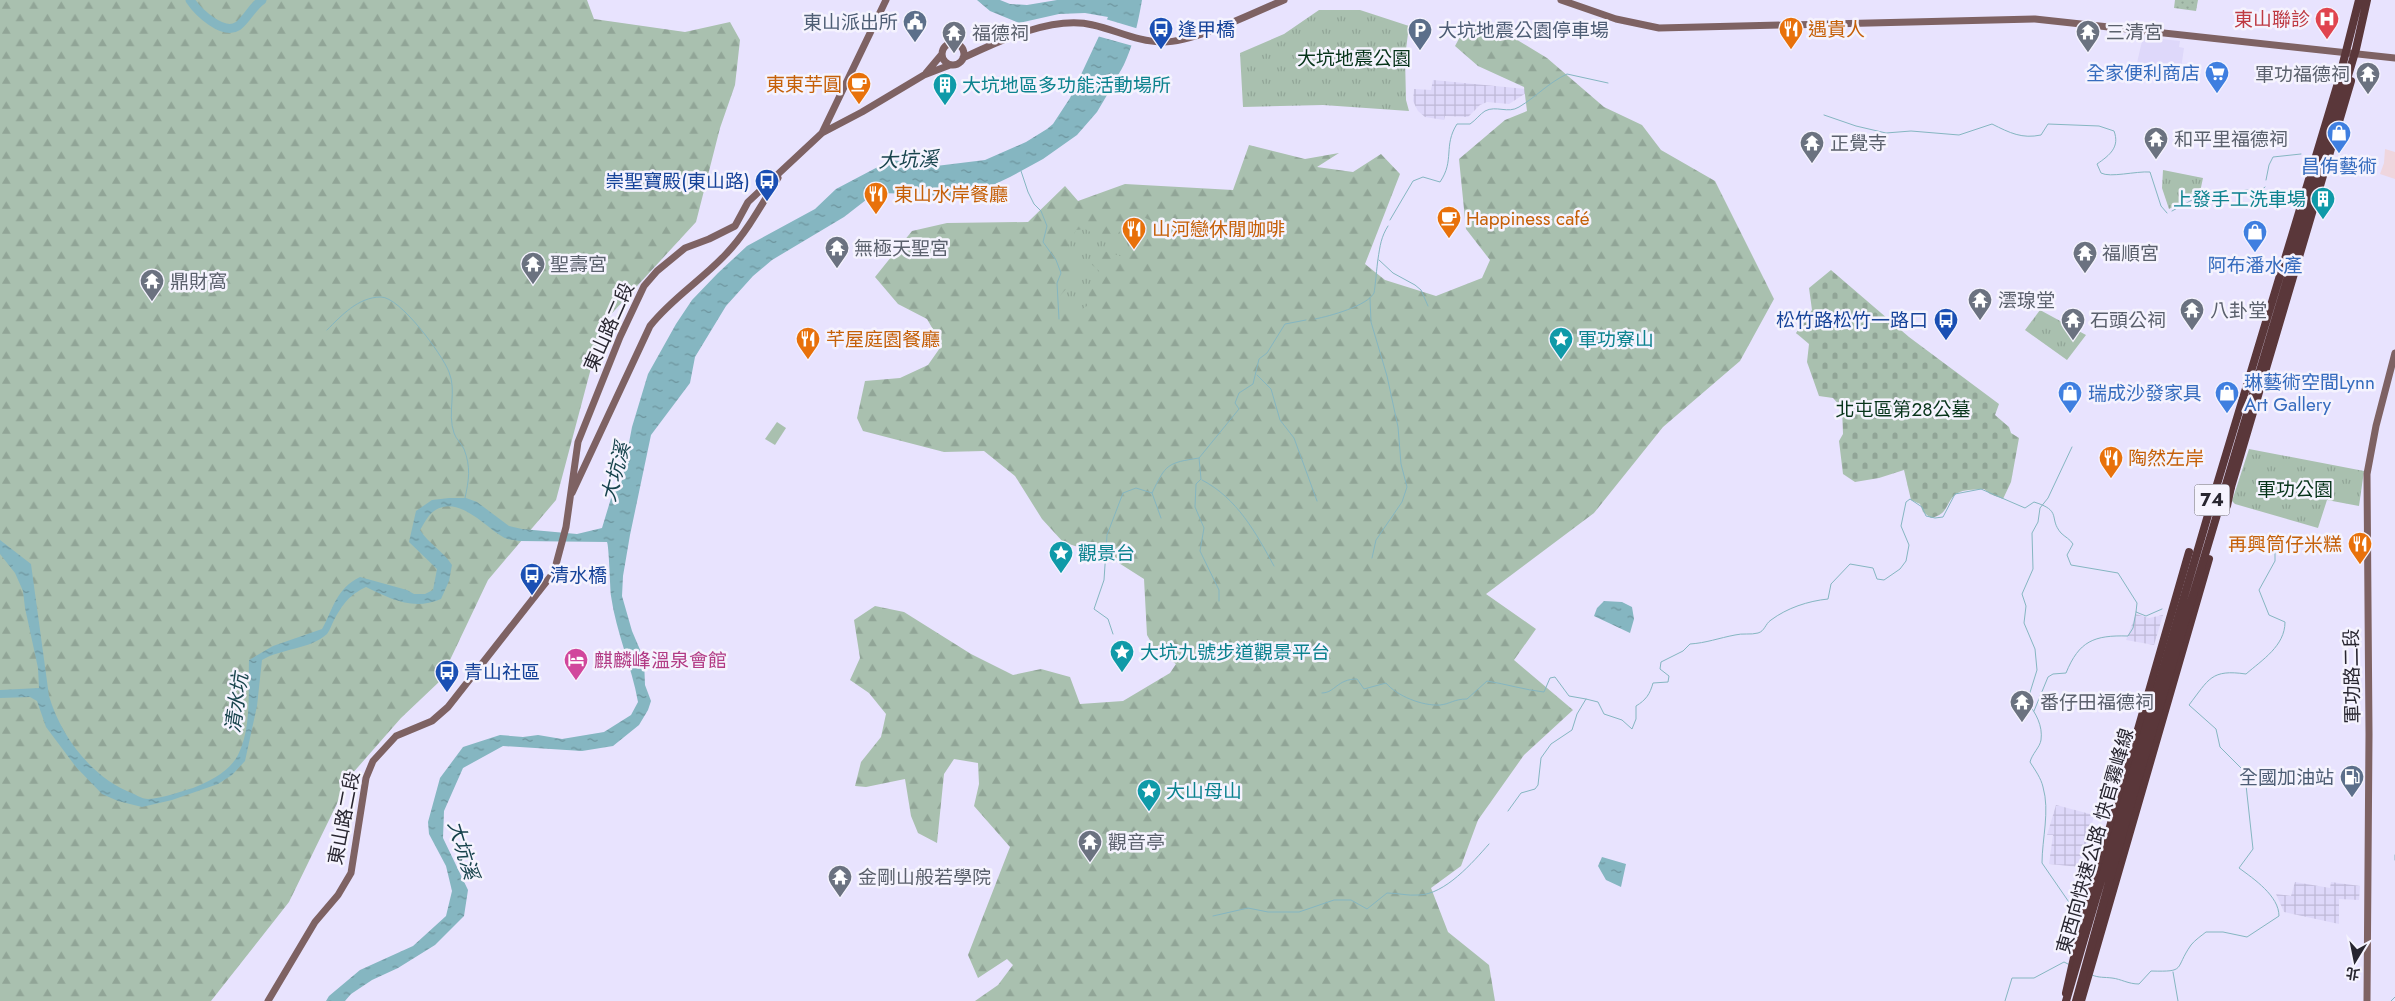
<svg xmlns="http://www.w3.org/2000/svg" width="2395" height="1001" viewBox="0 0 2395 1001" font-family="Jost,'Noto Sans TC',sans-serif">
<style>
.commercial{fill:#efd6de}
.industrial{fill:url(#industrial-grid)}
.built{fill:#ded8fa}
.grass{fill:url(#grass-dots)}
.forest{fill:url(#forest-firs)}
.cemetery{fill:url(#cemetery-stones)}
.park{fill:url(#park-tufts)}
.pitch{fill:#a9c0af}
.water{fill:url(#water-ripples)}
.pier{fill:#e8e3fe}
.lines{fill:none;stroke-linecap:round;stroke-linejoin:round}
.stream{stroke:#85b6c1;stroke-width:1}
.river{stroke:#85b6c1;stroke-width:9}
.secondary{stroke:#7e6263;stroke-width:7}
.trunk{stroke:#5a373a;stroke-width:8}
.trunk-bridge{stroke:#5a373a;stroke-width:8}
.labels{text-anchor:middle;dominant-baseline:central;stroke-width:5;stroke-linejoin:round;paint-order:stroke}
.shield{fill:#f5f3fe;stroke:#66646e;stroke-width:1}
.shield-label{font-size:18px;font-weight:bold;fill:#282630}
.health-label{font-size:19px;fill:#be3a42;stroke:#f5f3fe;text-anchor:end}
.service-label{font-size:19px;fill:#4e5e75;stroke:#f5f3fe;text-anchor:end}
.transit-label{font-size:19px;fill:#164399;stroke:#f5f3fe;text-anchor:start}
.food-label{font-size:19px;fill:#c56008;stroke:#f5f3fe;text-anchor:start}
.worship-label{font-size:19px;fill:#5b616d;stroke:#f5f3fe;text-anchor:start}
.park-label{font-size:19px;fill:#07341a;stroke:#f5f3fe}
.shop-label{font-size:19px;fill:#366cbe;stroke:#f5f3fe}
.culture-label{font-size:19px;fill:#0d838f;stroke:#f5f3fe;text-anchor:start}
.street-label{font-size:19px;fill:#282630;stroke:#f5f3fe}
.hotel-label{font-size:19px;fill:#b23c85;stroke:#f5f3fe;text-anchor:start}
.water-label{font-size:20px;font-style:italic;fill:#17434c;stroke:#f5f3fe}
</style>
<defs>
<pattern id="industrial-grid" width="8" height="8" patternUnits="userSpaceOnUse" patternTransform="scale(1.25)"><rect width="8" height="8" fill="#ded8fa"/><path d="M0 4h8M4 0v8" fill="none" stroke="#beb9d7"/></pattern>
<pattern id="grass-dots" width="8" height="8" patternUnits="userSpaceOnUse" patternTransform="scale(1.25)"><rect width="8" height="8" fill="#a9c0af"/><path d="M2 2h.1M6 6h.1" fill="none" stroke="#91a597" stroke-width="1.8" stroke-linecap="round"/></pattern>
<pattern id="forest-firs" width="22" height="20" patternUnits="userSpaceOnUse" patternTransform="scale(1.25)"><rect width="22" height="20" fill="#a9c0af"/><path d="M5 1l3.5 6h-7zM16 11l3.5 6h-7z" fill="#91a597"/></pattern>
<pattern id="cemetery-stones" width="16" height="16" patternUnits="userSpaceOnUse" patternTransform="scale(1.25)"><rect width="16" height="16" fill="#a9c0af"/><path d="M2 7V4a2 2 0 0 1 4 0v3zM10 15v-3a2 2 0 0 1 4 0v3z" fill="#91a597"/></pattern>
<pattern id="park-tufts" width="24" height="20" patternUnits="userSpaceOnUse" patternTransform="scale(1.25)"><rect width="24" height="20" fill="#a9c0af"/><path d="M3 7l-1-3M5 7V3M7 7l1-3M15 17l-1-3M17 17v-4M19 17l1-3" fill="none" stroke="#91a597"/></pattern>
<pattern id="water-ripples" width="26" height="14" patternUnits="userSpaceOnUse" patternTransform="scale(1.25)"><rect width="26" height="14" fill="#85b6c1"/><path d="M2 4q2-2 4 0t4 0M15 11q2-2 4 0t4 0" fill="none" stroke="#6d949d"/></pattern>
</defs>
<rect width="100%" height="100%" fill="#e8e3fe"/>
<!-- commercial -->
<path class="commercial" d="M2385,149L2395,152V179L2380,174L2384,163Z"/>
<!-- industrial -->
<path class="industrial" d="M1433,80L1526,89V93L1509,104L1487,102L1480,105L1468,117L1445,116L1444,120L1425,117L1418,111L1413,101L1414,89L1431,90Z
M2136,614L2149,618L2163,615L2154,645L2126,640Z
M2056,805L2094,815L2091,829L2099,831L2090,868L2049,864L2053,835H2047Z
M2295,882L2330,888L2331,882L2360,886L2359,900L2339,899V924L2284,912L2276,894L2291,896Z"/>
<!-- built -->
<path class="built" d="M2143,37L2180,41L2179,47L2184,48L2181,69L2136,67Z"/>
<!-- grass -->
<path class="grass" d="M2175,0H2198L2196,11L2174,8Z"/>
<!-- forest -->
<path class="forest" d="M0,0H587L594,19L685,32L730,22L740,40L735,85L720,128L696,222L603,323L556,500L488,580L440,681L401,718L351,775L289,902L211,1001H0Z
M1468,22L1504,32L1547,58L1604,107L1642,125L1661,150L1715,181L1774,299L1740,361L1663,427L1594,513L1486,594L1536,629L1514,660L1573,710L1524,755L1478,820L1461,866L1431,888L1448,932L1489,965L1495,1001H975L998,985L1013,965L1007,959L978,978L968,955L1010,847L974,806L979,784L978,763L954,759L944,774L937,843L918,833L911,816L905,779L866,787L855,786L861,762L881,737L886,714L869,693L850,680L860,658L854,620L875,606L904,612L971,654L1013,675L1041,669L1070,677L1080,704L1123,701L1170,673L1176,664L1155,649L1147,635L1144,579L1111,558L1063,542L1042,519L1015,476L984,451L944,452L863,431L857,418L865,381L900,378L928,365L942,345L927,319L898,304L875,277L912,231L947,223L1028,222L1065,186L1078,201L1125,184L1233,190L1249,145L1305,159L1339,153L1317,167L1353,172L1381,154L1400,174L1365,264L1385,280L1436,296L1482,278L1490,260L1466,229L1459,159L1505,120L1527,111L1524,87L1478,66L1455,46Z"/>
<!-- cemetery -->
<path class="cemetery" d="M1831,270L1909,337L1999,404L1995,415L2009,427L2011,433L2019,438L2011,482L2003,499L1990,494L1984,489C1977,490 1967,489 1960,492C1945,498 1951,514 1931,518L1923,512L1920,504L1911,500L1904,470L1879,478L1855,482L1843,474L1839,441L1843,434L1842,408L1833,398L1819,396L1807,362L1809,344L1796,333L1812,310L1809,288Z"/>
<!-- park -->
<path class="park" d="M1319,10H1360L1409,26L1405,57L1406,100L1409,111L1323,105L1243,107L1240,53L1284,34Z
M2163,170L2203,178L2200,192L2169,209L2162,188Z
M1141,216L1154,222L1131,250L1120,256L1102,250L1097,252L1091,264L1104,275L1103,279L1090,287L1087,306L1077,312L1063,308L1059,297L1067,288L1066,277L1076,276L1079,269L1078,265L1066,255L1065,252L1076,230L1085,229L1107,241Z
M2040,310L2086,335L2067,360L2025,330Z
M2249,449L2364,471L2359,506L2327,500L2318,528L2235,504L2232,501Z"/>
<!-- pitch -->
<path class="pitch" d="M777,422L786,428L775,445L765,439Z"/>
<!-- water -->
<path class="water" d="M977,0H1000L1010,4L1027,5L1057,0H1142C1137,29 1129,67 1108,88L1110,90L1097,112L1077,135L1043,159L1010,177L989,187L947,198L925,194L875,193L844,217L772,260L753,276L726,306L695,357L690,383L651,435L630,535L623,576L622,596L632,631L644,659L645,685L651,701L648,710L639,725L613,746L582,751L503,746L463,768L444,811L443,838L468,890L464,916L435,945L398,968L372,980L351,994L345,1001H326L329,996L360,970L413,946L446,916L452,891L446,866L429,834L428,822L440,778L463,747L500,735L523,737L538,735L562,739L604,732L631,715L638,702C632,667 616,632 611,596C610,587 609,546 607,542L519,541C514,540 508,540 503,537C485,527 458,494 434,511C427,516 424,524 420,530C429,544 443,551 452,565L449,581L441,599C413,611 391,599 366,587C349,595 343,604 334,620C332,624 330,630 327,634C309,650 282,648 262,660L257,706L245,761L232,775L218,784L172,800L142,807L118,801L102,794L76,767L46,727L37,701L30,697L0,698V690L39,688L38,668L25,608L23,591L15,573L0,554V540L31,564L49,696C61,737 93,779 134,794C138,796 143,799 148,799C163,798 179,792 193,788C210,781 229,772 238,755C252,728 248,689 249,660L273,646L322,629C334,607 336,589 360,577L407,590L414,594H425L433,590L437,569L409,542L416,511L432,500L449,498H466L477,502L509,526L522,529L577,534L602,528L612,495L622,480L632,427L648,374L676,324L692,300L718,273L747,246L815,209L836,189L891,160L936,166L985,160L1026,142L1047,129L1053,124L1070,98L1108,17L1085,13L1059,14L1019,23L990,11Z
M1604,601L1622,602L1632,607L1634,619L1630,633L1594,616L1597,608Z
M1602,857L1626,864L1621,887L1606,880L1598,866Z"/>
<!-- pier -->
<path class="pier" d="M1099,17L1139,29L1133,46L1097,36L1105,19Z"/>
<g class="lines">
<!-- stream -->
<path class="stream" d="M1824,115L1856,126L1886,133L1911,131L1959,135L1992,124C2010,133 2022,139 2041,135L2048,124L2099,126L2114,131C2120,147 2110,155 2097,164L2101,173C2110,178 2136,171 2150,172L2161,206L2167,213
M1021,171L1028,192L1034,204L1041,211L1047,226L1043,242L1056,260L1061,273L1057,283L1059,319
M2266,180L2269,165L2273,157L2301,154
M2172,211L2201,195L2223,197L2230,193L2247,190L2258,193L2265,187
M1390,220L1413,181L1423,177L1440,182C1455,160 1443,146 1457,124H1470C1476,120 1480,114 1485,111C1496,105 1508,114 1519,107C1536,97 1548,83 1567,74L1608,83
M1379,260L1393,273L1415,285L1421,290L1428,306
M1370,298L1371,322L1387,376L1398,427L1401,464L1407,487L1402,502L1376,540L1372,558
M1315,319C1330,316 1367,306 1374,293C1375,289 1377,265 1378,259C1380,246 1381,237 1388,226
M327,330C341,316 358,297 381,297C400,297 442,354 449,372C457,391 447,413 454,433C456,439 461,443 464,449C471,467 469,480 465,498
M1257,375L1271,389L1280,420L1294,438L1317,501
M2072,447L2048,498L2040,508L2038,522L2032,533L2033,569L2022,594L2026,606L2024,623L2035,649L2037,670L2027,702C2036,713 2043,726 2041,740C2040,747 2032,754 2030,762C2035,770 2041,778 2043,787C2050,811 2042,839 2042,863L2073,908
M1202,480C1237,498 1256,533 1274,566
M1152,493L1161,518
M1219,601V590L1200,551L1204,528L1195,507L1196,484L1201,479L1199,458L1239,409L1235,403L1239,393L1253,384L1259,359L1267,353L1285,324L1306,320
M1113,634L1108,619L1094,609L1104,580L1107,535L1123,493L1136,488L1152,493C1166,464 1167,463 1199,458
M1322,693C1335,693 1337,679 1357,679L1364,689L1386,683C1397,696 1422,706 1440,705C1450,704 1454,699 1467,699L1487,681C1506,684 1525,690 1544,692L1550,678L1555,677L1569,696L1586,699
M2034,711L2048,677L2053,674L2066,673C2079,641 2094,635 2128,636L2133,628L2136,612
M1508,811L1521,793L1535,789L1538,785L1541,758L1551,744L1572,730L1577,714L1586,699L1598,702L1604,714L1622,720L1632,729L1636,719V706C1646,700 1650,694 1653,683L1668,682L1669,676L1660,669L1661,662L1683,651L1690,644C1706,643 1719,638 1735,635C1742,633 1751,635 1758,633C1765,631 1765,624 1771,620C1787,608 1808,601 1828,599L1831,584L1850,564L1873,568L1877,579L1884,580L1900,569L1906,561L1909,545L1901,526L1906,502L1910,499L1922,507L1926,516L1935,518L1943,517L1955,494L1981,489L2025,508L2034,502C2063,511 2048,518 2061,533C2065,537 2070,539 2073,544L2067,555L2071,565L2118,573L2137,603L2136,612L2146,616L2162,609
M2395,855V860
M1213,916L1248,908L1268,912H1299L1334,900H1351L1367,909L1387,893C1398,893 1408,896 1418,895C1445,895 1473,862 1489,844
M2173,972L2178,1001
M2092,975C2099,978 2104,977 2112,978C2121,979 2128,984 2139,984L2151,971C2187,972 2174,969 2191,945C2195,940 2201,936 2206,932H2223L2247,937L2279,916C2279,896 2254,879 2239,868L2253,849L2246,785L2242,769L2220,747L2216,729L2189,705C2209,679 2211,669 2246,674C2262,660 2285,646 2285,622L2269,615L2259,590L2275,561V540
M2005,1001L2012,978H2034L2064,962L2070,965
M2391,1001L2395,997"/>
<!-- river -->
<path class="river" d="M190,0C198,12 223,36 238,26C247,19 252,7 262,0"/>
<!-- secondary -->
<path class="secondary" d="M1561,0L1616,19L1659,28L2035,19L2395,58
M942 54a11 11 0 1 1 22 0a11 11 0 1 1-22 0Z
M963,58C999,41 1053,15 1093,25C1116,30 1138,42 1163,42C1196,42 1252,13 1284,0
M926,73L942,54
M822,133L886,0
M572,493L650,326C672,298 702,280 726,254C747,232 762,204 778,178
M268,1001L315,922L338,895L351,873L366,778L373,761L396,736L432,721L448,707L554,572L566,527L578,442L620,337L644,286L657,271L685,248L709,239L735,226L748,202L822,133L862,112L924,75L950,65
M2367,1001L2369,734L2367,474L2376,426L2395,353"/>
<!-- trunk -->
<path class="trunk" d="M2227,506L2231,487
M2066,993L2080,931L2189,552
M2081,1001L2209,559"/>
<!-- trunk-bridge -->
<path class="trunk-bridge" d="M2231,487L2351,81
M2066,1001L2215,491L2338,83L2359,0
M2076,1001L2133,796L2356,49L2367,0"/>
</g>
<!-- icons -->
<defs>
<symbol id="hospital-pin" viewBox="-11 -11 22 30"><path d="M0 17L-7.5 6A9.5 9.5 0 1 1 7.5 6Z" fill="#e0444e" stroke="#f5f3fe"/><path d="M-5-5h3v3.5h4V-5h3V5h-3V1.5h-4V5h-3Z" fill="#fff"/></symbol>
<symbol id="civic-pin" viewBox="-11 -11 22 30"><path d="M0 17L-7.5 6A9.5 9.5 0 1 1 7.5 6Z" fill="#5c6f8a" stroke="#f5f3fe"/><path d="M-.6-6.5H3V-4.5H.6V-3L4-1V1h2V6H-6V1h2V-1L-.6-3ZM-1.2 2.5V6h2.4V2.5Z" fill="#fff"/></symbol>
<symbol id="bus-pin" viewBox="-11 -11 22 30"><path d="M0 17L-7.5 6A9.5 9.5 0 1 1 7.5 6Z" fill="#1a4fb4" stroke="#f5f3fe"/><path d="M-5-6H5V4H4V6H2V4H-2V6H-4V4H-5ZM-3.5-4V0h7V-4ZM-3.5 1.2v1.5H-2V1.2ZM2 1.2v1.5H3.5V1.2Z" fill="#fff"/></symbol>
<symbol id="restaurant-pin" viewBox="-11 -11 22 30"><path d="M0 17L-7.5 6A9.5 9.5 0 1 1 7.5 6Z" fill="#e8710a" stroke="#f5f3fe"/><path d="M-5-6h1v4h1v-4h1v4h1v-4h1v5L-1.5 .5V6h-2V.5L-5-1ZM5-6V6H3V1.5H1.5Q1.5-4 5-6Z" fill="#fff"/></symbol>
<symbol id="parking-pin" viewBox="-11 -11 22 30"><path d="M0 17L-7.5 6A9.5 9.5 0 1 1 7.5 6Z" fill="#5c6f8a" stroke="#f5f3fe"/><path d="M-3.5-5.5H1a3.5 3.5 0 0 1 0 7H-1V5.5H-3.5ZM-1-3.4V-.6H.8a1.4 1.4 0 0 0 0-2.8Z" fill="#fff"/></symbol>
<symbol id="temple-pin" viewBox="-11 -11 22 30"><path d="M0 17L-7.5 6A9.5 9.5 0 1 1 7.5 6Z" fill="#6b7280" stroke="#f5f3fe"/><path d="M0-6L5-2H3V0L6.5 2.5H4V6H1.5V3h-3V6H-4V2.5H-6.5L-3 0V-2H-5Z" fill="#fff"/></symbol>
<symbol id="supermarket-pin" viewBox="-11 -11 22 30"><path d="M0 17L-7.5 6A9.5 9.5 0 1 1 7.5 6Z" fill="#3f7fe0" stroke="#f5f3fe"/><path d="M-6-5.5h2.5l.6 2H6L4.5 2H-2.5L-4.4-4H-6ZM-1.5 3.2a1.3 1.3 0 1 0 .1 0ZM3 3.2a1.3 1.3 0 1 0 .1 0Z" fill="#fff"/></symbol>
<symbol id="cafe-pin" viewBox="-11 -11 22 30"><path d="M0 17L-7.5 6A9.5 9.5 0 1 1 7.5 6Z" fill="#e8710a" stroke="#f5f3fe"/><path d="M-5.5-4.5H6V0H3Q3 3.5 0 3.5H-2.5Q-5.5 3.5-5.5 0ZM3-3.2v2h1.7v-2ZM-6 4.5H4V6H-6Z" fill="#fff"/></symbol>
<symbol id="building-pin" viewBox="-11 -11 22 30"><path d="M0 17L-7.5 6A9.5 9.5 0 1 1 7.5 6Z" fill="#0f9aa8" stroke="#f5f3fe"/><path d="M-4-6H4V6H1V3H-1V6H-4ZM-2.5-4.3h1.7v1.8h-1.7ZM.8-4.3h1.7v1.8H.8ZM-2.5-1h1.7V.8h-1.7ZM.8-1h1.7V.8H.8Z" fill="#fff"/></symbol>
<symbol id="shop-pin" viewBox="-11 -11 22 30"><path d="M0 17L-7.5 6A9.5 9.5 0 1 1 7.5 6Z" fill="#3f7fe0" stroke="#f5f3fe"/><path d="M-5-2.5h2.3a2.7 3.5 0 0 1 5.4 0H5L5.5 6h-11ZM-1.5-2.5h3a1.5 2.3 0 0 0-3 0Z" fill="#fff"/></symbol>
<symbol id="sight-pin" viewBox="-11 -11 22 30"><path d="M0 17L-7.5 6A9.5 9.5 0 1 1 7.5 6Z" fill="#0f9aa8" stroke="#f5f3fe"/><path d="M0-6L1.8-2.2L6-1.7L2.9 1.2L3.7 5.4L0 3.3L-3.7 5.4L-2.9 1.2L-6-1.7L-1.8-2.2Z" fill="#fff"/></symbol>
<symbol id="hotel-pin" viewBox="-11 -11 22 30"><path d="M0 17L-7.5 6A9.5 9.5 0 1 1 7.5 6Z" fill="#d1479c" stroke="#f5f3fe"/><path d="M-6-4.5h1.5V1H6V5H4.5V3h-9V5H-6ZM-4 0a1.8 1.8 0 1 1 3.6 0ZM.5 0V-2.5h3Q6-2.5 6 0Z" fill="#fff"/></symbol>
<symbol id="fuel-pin" viewBox="-11 -11 22 30"><path d="M0 17L-7.5 6A9.5 9.5 0 1 1 7.5 6Z" fill="#5c6f8a" stroke="#f5f3fe"/><path d="M-5.5-6h7V0h2V4h1.3V-2.5L3-4.5l.8-.8L6-3V5H2.5V1h-1V6h-7ZM-4.2-4.7v3.2H.2V-4.7Z" fill="#fff"/></symbol>
</defs>
<g fill-rule="evenodd">
<use href="#hospital-pin" x="2313" y="5" width="28" height="38"/>
<use href="#civic-pin" x="901" y="8" width="28" height="38"/>
<use href="#bus-pin" x="1147" y="15" width="28" height="38"/>
<use href="#restaurant-pin" x="1777" y="15" width="28" height="38"/>
<use href="#parking-pin" x="1406" y="16" width="28" height="38"/>
<use href="#temple-pin" x="2074" y="18" width="28" height="38"/>
<use href="#temple-pin" x="940" y="19" width="28" height="38"/>
<use href="#supermarket-pin" x="2203" y="59" width="28" height="38"/>
<use href="#temple-pin" x="2354" y="60" width="28" height="38"/>
<use href="#cafe-pin" x="845" y="70" width="28" height="38"/>
<use href="#building-pin" x="931" y="71" width="28" height="38"/>
<use href="#shop-pin" x="2325" y="119" width="28" height="38"/>
<use href="#temple-pin" x="2142" y="125" width="28" height="38"/>
<use href="#temple-pin" x="1798" y="129" width="28" height="38"/>
<use href="#bus-pin" x="753" y="167" width="28" height="38"/>
<use href="#restaurant-pin" x="862" y="180" width="28" height="38"/>
<use href="#building-pin" x="2309" y="185" width="28" height="38"/>
<use href="#cafe-pin" x="1435" y="204" width="28" height="38"/>
<use href="#restaurant-pin" x="1120" y="215" width="28" height="38"/>
<use href="#shop-pin" x="2241" y="218" width="28" height="38"/>
<use href="#temple-pin" x="823" y="234" width="28" height="38"/>
<use href="#temple-pin" x="2071" y="239" width="28" height="38"/>
<use href="#temple-pin" x="519" y="250" width="28" height="38"/>
<use href="#temple-pin" x="138" y="267" width="28" height="38"/>
<use href="#temple-pin" x="1966" y="286" width="28" height="38"/>
<use href="#temple-pin" x="2178" y="296" width="28" height="38"/>
<use href="#bus-pin" x="1932" y="306" width="28" height="38"/>
<use href="#temple-pin" x="2059" y="306" width="28" height="38"/>
<use href="#restaurant-pin" x="794" y="325" width="28" height="38"/>
<use href="#sight-pin" x="1547" y="325" width="28" height="38"/>
<use href="#shop-pin" x="2056" y="379" width="28" height="38"/>
<use href="#shop-pin" x="2213" y="379" width="28" height="38"/>
<use href="#restaurant-pin" x="2097" y="444" width="28" height="38"/>
<use href="#restaurant-pin" x="2346" y="530" width="28" height="38"/>
<use href="#sight-pin" x="1047" y="539" width="28" height="38"/>
<use href="#bus-pin" x="518" y="561" width="28" height="38"/>
<use href="#sight-pin" x="1108" y="638" width="28" height="38"/>
<use href="#hotel-pin" x="562" y="646" width="28" height="38"/>
<use href="#bus-pin" x="433" y="658" width="28" height="38"/>
<use href="#temple-pin" x="2008" y="688" width="28" height="38"/>
<use href="#fuel-pin" x="2338" y="763" width="28" height="38"/>
<use href="#sight-pin" x="1135" y="777" width="28" height="38"/>
<use href="#temple-pin" x="1076" y="828" width="28" height="38"/>
<use href="#temple-pin" x="826" y="863" width="28" height="38"/>
</g>
<g class="labels">
<!-- shield labels -->
<rect class="shield" x="2194.5" y="484.5" width="35" height="31" rx="4"/>
<g class="shield-label">
<text x="2212" y="500">74</text>
</g>
<!-- health labels -->
<g class="health-label">
<text x="2310" y="19">東山聯診</text>
</g>
<!-- service labels -->
<g class="service-label">
<text x="898" y="22">東山派出所</text>
<text x="1438" y="30" text-anchor="start">大坑地震公園停車場</text>
<text x="2334" y="777">全國加油站</text>
</g>
<!-- transit labels -->
<g class="transit-label">
<text x="1178" y="29">逢甲橋</text>
<text x="750" y="181" text-anchor="end">崇聖寶殿(東山路)</text>
<text x="1928" y="320" text-anchor="end">松竹路松竹一路口</text>
<text x="550" y="575">清水橋</text>
<text x="464" y="672">青山社區</text>
</g>
<!-- food labels -->
<g class="food-label">
<text x="1808" y="29">遇貴人</text>
<text x="842" y="84" text-anchor="end">東東芋圓</text>
<text x="894" y="194">東山水岸餐廳</text>
<text x="1466" y="218">Happiness café</text>
<text x="1152" y="229">山河戀休閒咖啡</text>
<text x="826" y="339">芊屋庭園餐廳</text>
<text x="2128" y="458">陶然左岸</text>
<text x="2342" y="544" text-anchor="end">再興筒仔米糕</text>
</g>
<!-- worship labels -->
<g class="worship-label">
<text x="2106" y="32">三清宮</text>
<text x="972" y="33">福德祠</text>
<text x="2350" y="74" text-anchor="end">軍功福德祠</text>
<text x="2174" y="139">和平里福德祠</text>
<text x="1830" y="143">正覺寺</text>
<text x="854" y="248">無極天聖宮</text>
<text x="2102" y="253">福順宮</text>
<text x="550" y="264">聖壽宮</text>
<text x="170" y="281">鼎財窩</text>
<text x="1998" y="300">澐瑔堂</text>
<text x="2210" y="310">八卦堂</text>
<text x="2090" y="320">石頭公祠</text>
<text x="2040" y="702">番仔田福德祠</text>
<text x="1108" y="842">觀音亭</text>
<text x="858" y="877">金剛山般若學院</text>
</g>
<!-- park labels -->
<g class="park-label">
<text x="1354" y="58">大坑地震公園</text>
<text x="1903" y="409">北屯區第28公墓</text>
<text x="2295" y="489">軍功公園</text>
</g>
<!-- shop labels -->
<g class="shop-label">
<text x="2200" y="73" text-anchor="end">全家便利商店</text>
<text x="2339" y="166">昌侑藝術</text>
<text x="2255" y="265">阿布潘水產</text>
<text x="2244" y="382" text-anchor="start">琳藝術空間Lynn<tspan x="2244" dy="22">Art Gallery</tspan></text>
<text x="2088" y="393" text-anchor="start">瑞成沙發家具</text>
</g>
<!-- culture labels -->
<g class="culture-label">
<text x="962" y="85">大坑地區多功能活動場所</text>
<text x="2306" y="199" text-anchor="end">上發手工洗車場</text>
<text x="1578" y="339">軍功寮山</text>
<text x="1078" y="553">觀景台</text>
<text x="1140" y="652">大坑九號步道觀景平台</text>
<text x="1166" y="791">大山母山</text>
</g>
<!-- street labels -->
<g class="street-label">
<text transform="translate(609 327) rotate(-66)">東山路二段</text>
<text transform="translate(2352 676) rotate(-91)">軍功路二段</text>
<text transform="translate(344 818) rotate(-79)">東山路二段</text>
<text transform="translate(2095 841) rotate(-74)">東西向快速公路 快官霧峰線</text>
</g>
<!-- hotel labels -->
<g class="hotel-label">
<text x="594" y="660">麒麟峰溫泉會館</text>
</g>
<!-- water labels -->
<g class="water-label">
<text transform="translate(908 160) rotate(-2)">大坑溪</text>
<text transform="translate(616 472) rotate(-75)">大坑溪</text>
<text transform="translate(237 703) rotate(-82)">清水坑</text>
<text transform="translate(463 850) rotate(73)">大坑溪</text>
</g>
</g>
<!-- north arrow -->
<g transform="translate(2355 961) rotate(190)" stroke="#f5f3fe" stroke-width="4" paint-order="stroke">
<path d="M0-4L9 19L0 12L-9 19Z" fill="#282630"/>
<text y="-8" font-size="14" font-weight="bold" text-anchor="middle" fill="#282630">北</text>
</g>
</svg>
